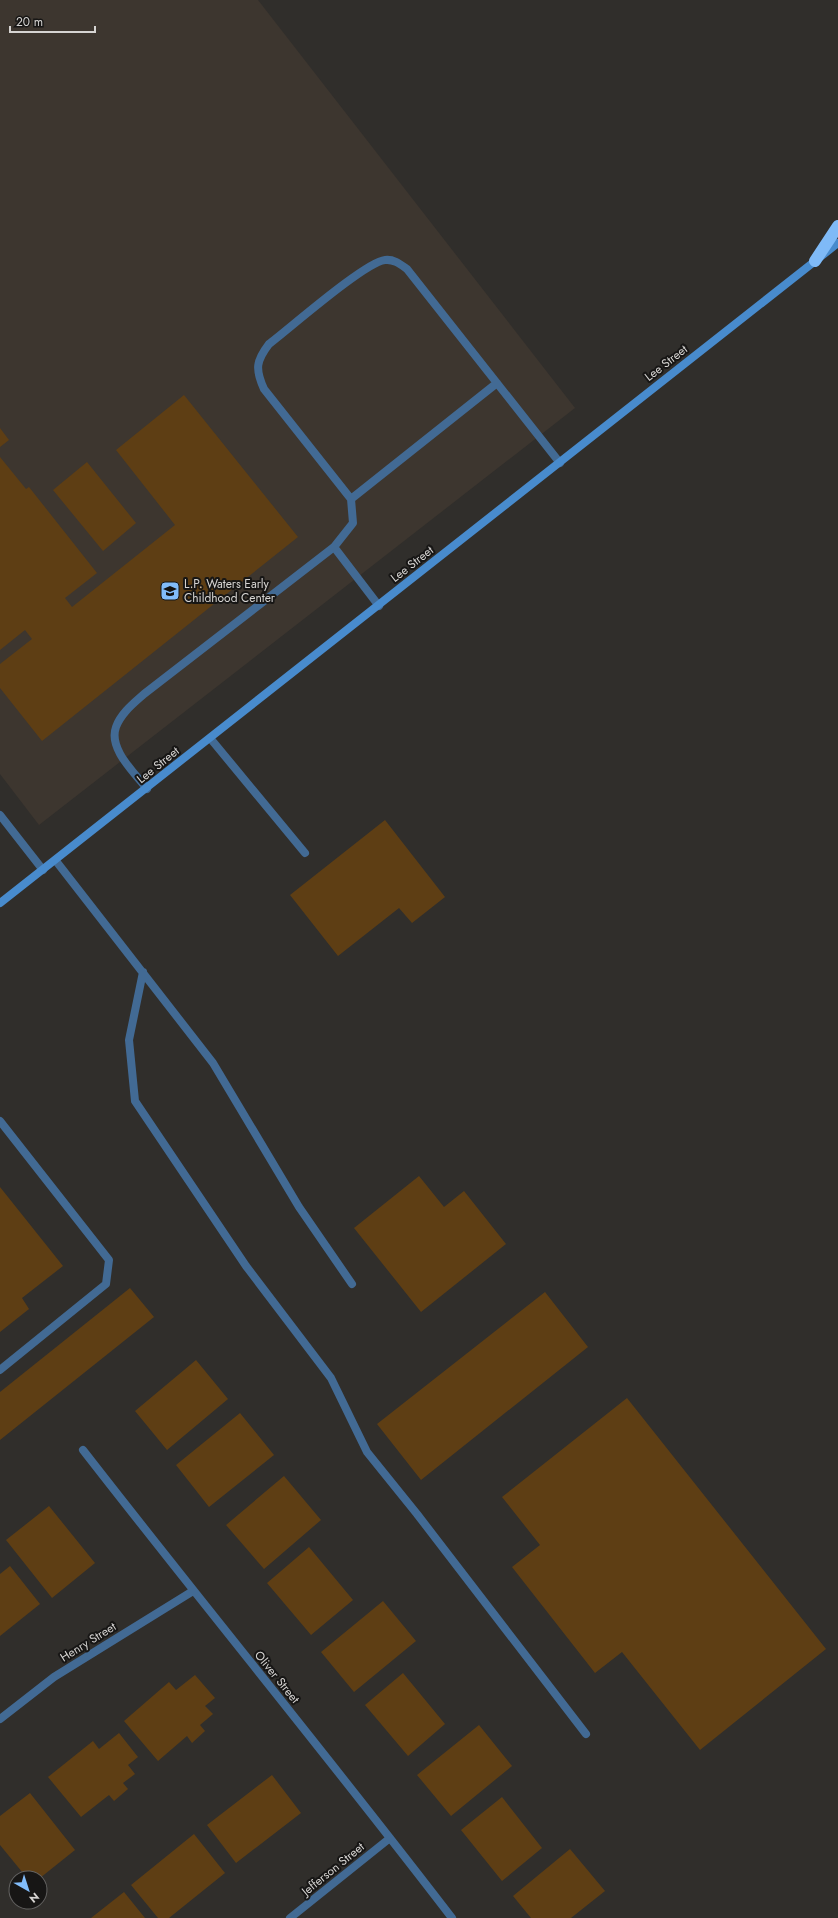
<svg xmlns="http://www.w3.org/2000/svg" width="838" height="1918" viewBox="0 0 838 1918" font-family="Jost,sans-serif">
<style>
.built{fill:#3d362f}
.building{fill:#5e3e14}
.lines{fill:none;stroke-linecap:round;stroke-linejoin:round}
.lane{stroke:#426a94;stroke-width:8}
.street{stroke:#426a94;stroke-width:8}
.secondary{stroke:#488bcd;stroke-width:8}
.highway{stroke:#7fbaf7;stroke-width:12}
.labels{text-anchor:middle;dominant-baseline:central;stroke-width:4;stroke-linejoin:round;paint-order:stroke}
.street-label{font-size:12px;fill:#d6d4d2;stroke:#171615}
.poi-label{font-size:12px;fill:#d6d4d2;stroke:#171615;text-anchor:start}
</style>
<rect width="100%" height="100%" fill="#302e2b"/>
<!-- built -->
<path class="built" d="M0,0H258L575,408L39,825L0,774Z"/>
<!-- building -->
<path class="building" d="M184,395L298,537L42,741L0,688V664L32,639L25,630L0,650V457L26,489L29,487L97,573L65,598L72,607L175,525L116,450Z
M0,428L9,440L0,447Z
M87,462L136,523L103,551L53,490Z
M385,820L445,897L412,923L399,908L338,956L290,895Z
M419,1176L444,1207L464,1191L506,1244L421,1312L354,1228Z
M0,1187L63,1266L22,1298L29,1309L0,1332Z
M130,1288L154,1317L0,1440V1392Z
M545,1292L588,1347L421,1480L377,1424Z
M196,1360L228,1399L167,1450L135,1411Z
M627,1398L826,1649L700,1750L622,1652L595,1673L512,1567L540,1545L502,1497Z
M240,1413L274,1455L209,1507L176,1465Z
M284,1476L321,1520L264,1569L226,1525Z
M49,1506L95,1563L52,1598L6,1540Z
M309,1547L353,1600L311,1635L267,1583Z
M10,1566L40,1604L0,1636V1574Z
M383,1601L416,1641L354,1692L321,1652Z
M403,1673L445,1724L408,1756L365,1705Z
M195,1675L215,1698L205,1706L213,1714L200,1725L205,1731L192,1743L187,1736L158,1761L124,1721L169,1682L176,1690Z
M479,1725L512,1766L451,1816L417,1775Z
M119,1733L138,1757L128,1765L135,1774L123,1783L128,1789L114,1801L109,1795L81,1817L48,1777L93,1741L99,1749Z
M272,1775L301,1813L236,1863L207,1825Z
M30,1793L75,1850L40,1878H27L0,1845V1816Z
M502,1797L542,1848L502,1881L461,1830Z
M194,1834L225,1873L169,1918H158L131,1885Z
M570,1849L605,1891L571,1918H531L513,1896Z
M124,1892L145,1918H91Z"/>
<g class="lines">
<!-- lane -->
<path class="lane" d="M351,499L497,383
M334,547L353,523L351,499L264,389C255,369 256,361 269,344C289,329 365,262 385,260C394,259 400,264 407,269L560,463
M210,738L305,853
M147,789C135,773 108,749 116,727C121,713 134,703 144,694L334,547L379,606
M56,861L213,1063L299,1207L352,1284
M143,972L129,1040L135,1101L246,1266L331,1378L367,1452L417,1514L586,1734
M0,1121L109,1260L106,1284L0,1370"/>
<!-- street -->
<path class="street" d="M0,815L43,870
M83,1450C205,1607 331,1760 452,1918
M0,1719L54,1677L193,1591
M290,1918L390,1838"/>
<!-- secondary -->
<path class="secondary" d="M0,903L838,243"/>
<!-- highway -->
<path class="highway" d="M815,261L838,226"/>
</g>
<!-- icons -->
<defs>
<symbol id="school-square" viewBox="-11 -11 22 22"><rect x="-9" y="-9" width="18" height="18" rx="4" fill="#81bcfa" stroke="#171615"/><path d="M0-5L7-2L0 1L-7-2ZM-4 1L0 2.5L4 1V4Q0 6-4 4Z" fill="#111"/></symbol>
</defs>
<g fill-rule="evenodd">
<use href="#school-square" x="159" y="580" width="22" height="22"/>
</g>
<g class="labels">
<!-- street labels -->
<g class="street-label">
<text transform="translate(666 363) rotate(-38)">Lee Street</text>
<text transform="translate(412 564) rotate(-38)">Lee Street</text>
<text transform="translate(158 765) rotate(-39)">Lee Street</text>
<text transform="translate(88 1642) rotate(-32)">Henry Street</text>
<text transform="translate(277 1677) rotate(51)">Oliver Street</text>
<text transform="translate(333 1869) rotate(-39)">Jefferson Street</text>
</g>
<!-- poi labels -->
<g class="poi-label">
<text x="184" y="584">L.P. Waters Early<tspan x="184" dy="14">Childhood Center</tspan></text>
</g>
</g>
<!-- north arrow -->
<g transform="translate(28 1890) rotate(141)"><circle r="19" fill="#171615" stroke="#636261"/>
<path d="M0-3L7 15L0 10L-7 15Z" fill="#81bcfa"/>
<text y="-6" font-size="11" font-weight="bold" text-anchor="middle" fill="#d6d4d2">N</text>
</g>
<!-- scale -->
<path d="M10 26v6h85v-6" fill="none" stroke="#d6d4d2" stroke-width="2"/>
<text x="16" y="26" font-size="12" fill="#d6d4d2" stroke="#171615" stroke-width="3" paint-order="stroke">20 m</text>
</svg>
